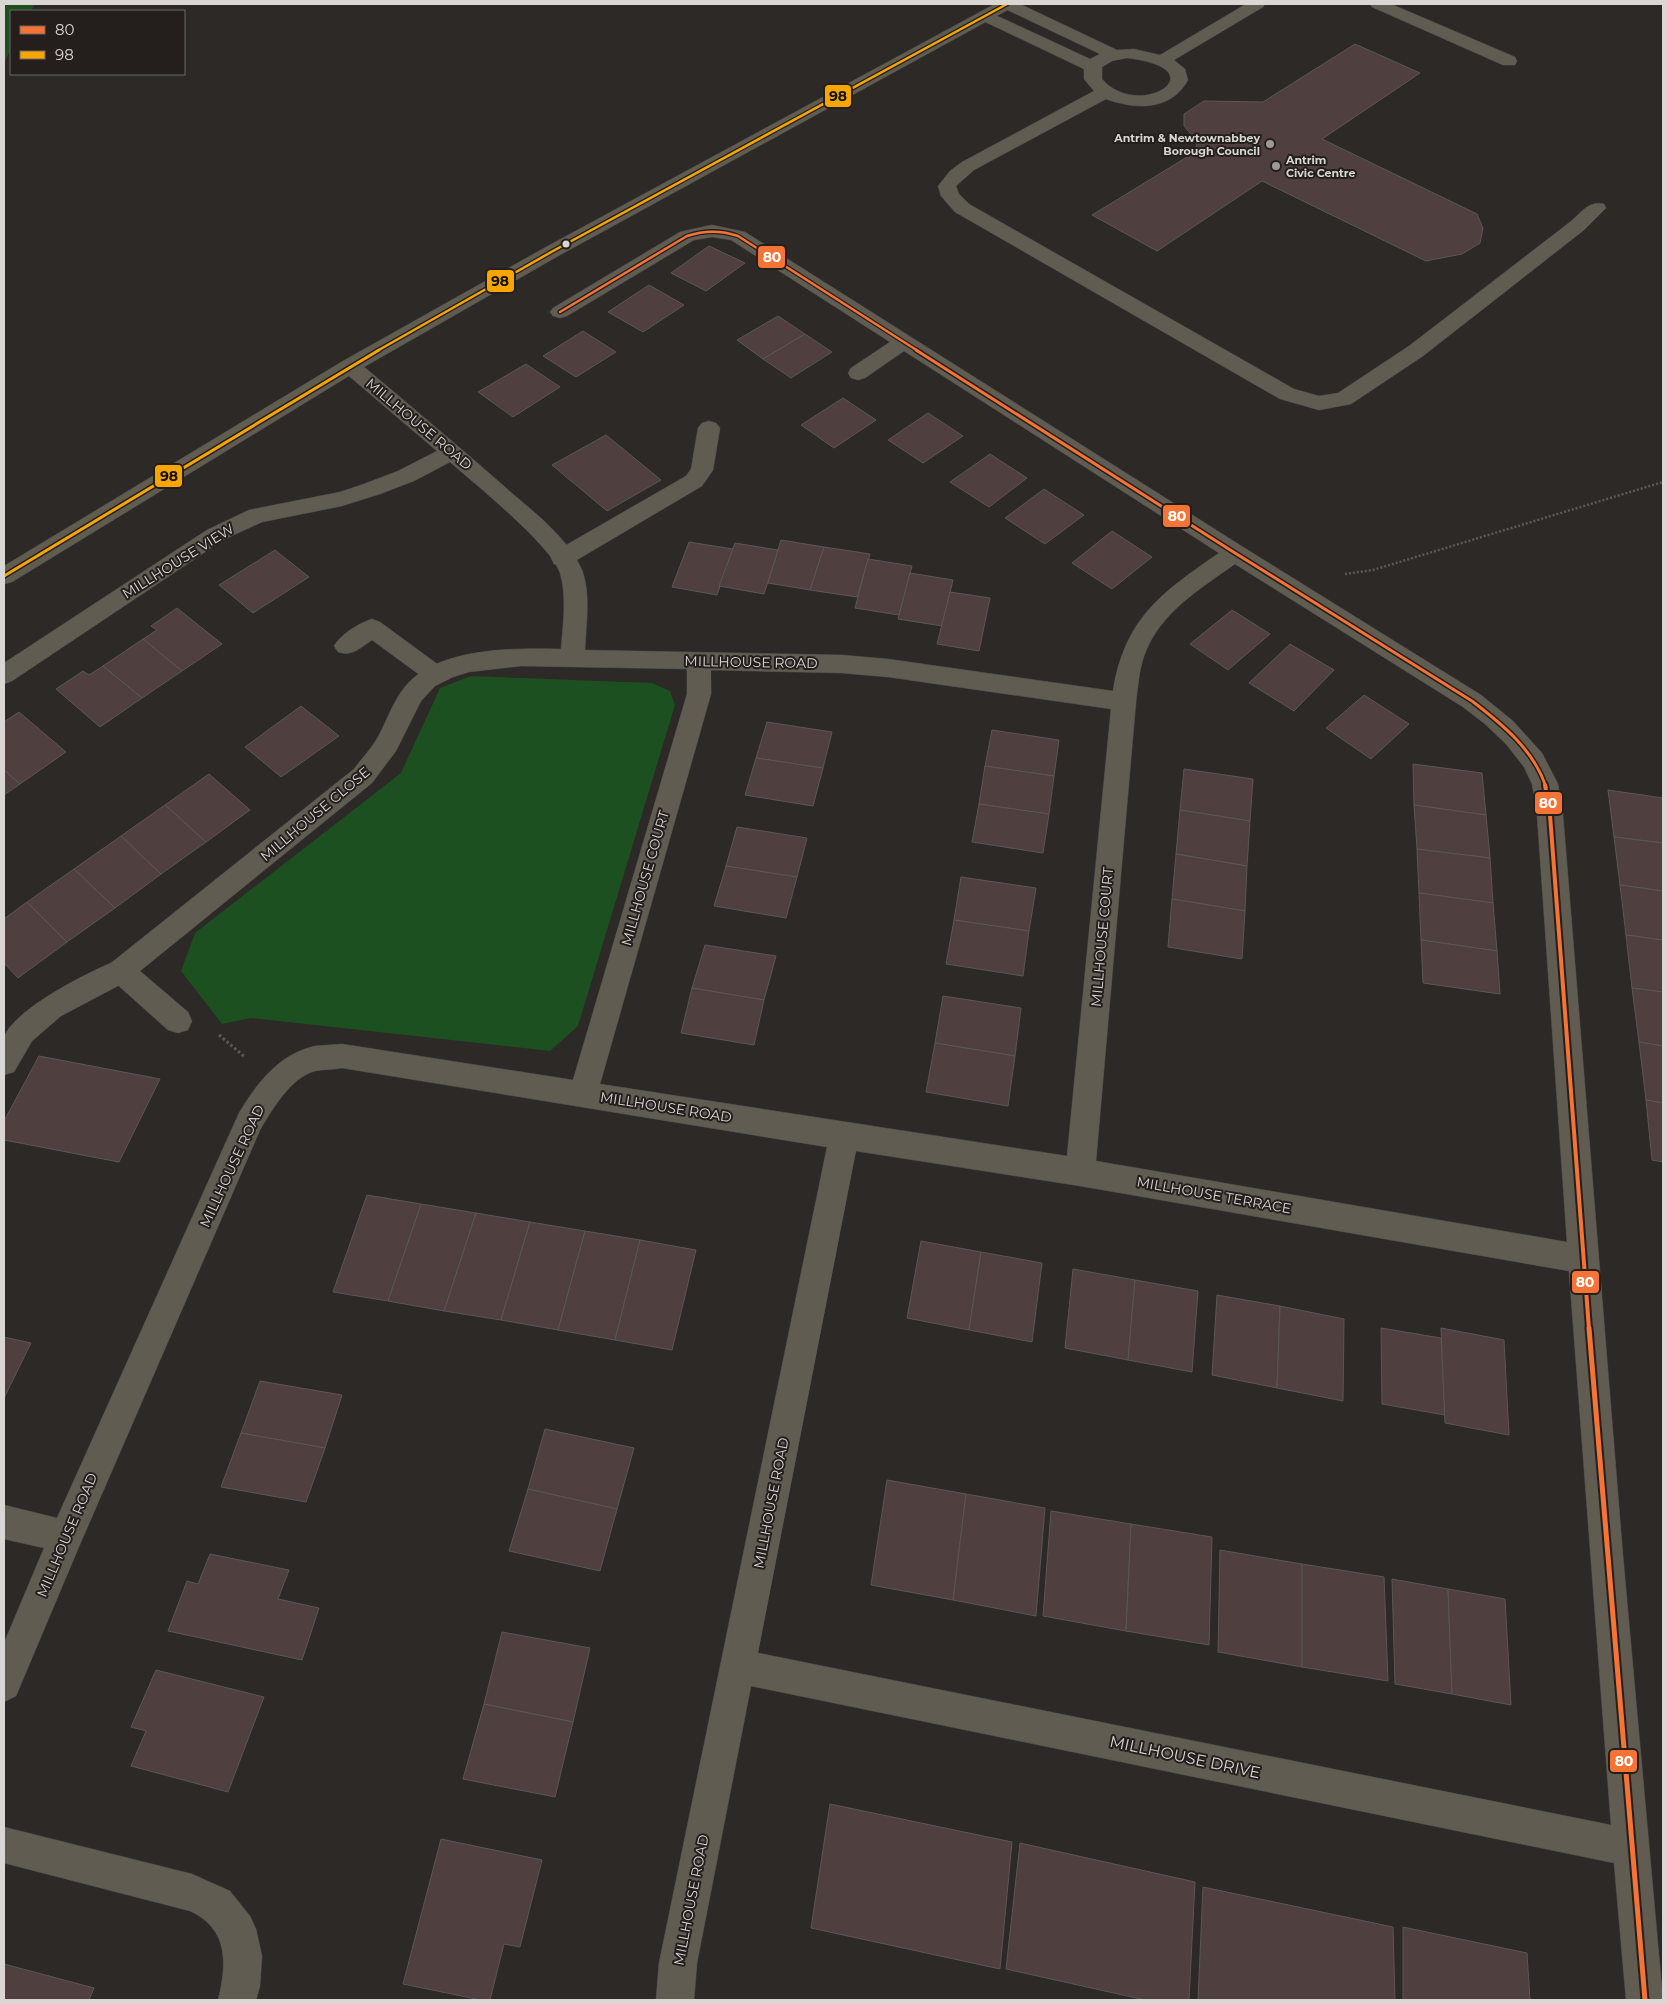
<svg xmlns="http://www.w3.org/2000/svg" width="1667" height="2004" font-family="Montserrat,sans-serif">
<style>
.green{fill:#1c5020}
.building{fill:#503f3f;stroke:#5a5756}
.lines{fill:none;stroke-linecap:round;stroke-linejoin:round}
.service-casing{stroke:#474543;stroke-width:1}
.minor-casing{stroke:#474543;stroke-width:1}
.secondary-casing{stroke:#474543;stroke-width:1}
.path-far1{stroke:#5d5a54;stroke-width:2.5;stroke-dasharray:2 2;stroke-linecap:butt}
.path{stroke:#5d5a54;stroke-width:3;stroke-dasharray:2.5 2.5;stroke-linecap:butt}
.service{fill:#605c52;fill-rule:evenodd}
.minor{fill:#605c52;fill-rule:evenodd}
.secondary{fill:#615c50;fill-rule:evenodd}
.bus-1-far3-casing{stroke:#241f1c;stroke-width:5}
.bus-1-far2-casing{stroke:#241f1c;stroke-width:6}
.bus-1-far1-casing{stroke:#241f1c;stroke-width:8}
.bus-1-casing{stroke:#241f1c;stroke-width:9}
.bus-2-far1-casing{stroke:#241f1c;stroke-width:5}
.bus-2-casing{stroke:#241f1c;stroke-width:6}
.bus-1-far3{stroke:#f57335;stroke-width:2.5}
.bus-1-far2{stroke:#f57335;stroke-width:3}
.bus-1-far1{stroke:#f57335;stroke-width:4}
.bus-1{stroke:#f57335;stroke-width:5}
.bus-2-far1{stroke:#f7a600;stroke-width:2.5}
.bus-2{stroke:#f7a600;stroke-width:3}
.poi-dot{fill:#9c9997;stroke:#241f1c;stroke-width:2}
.bus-dot{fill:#d9d6d3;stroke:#241f1c;stroke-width:2}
.labels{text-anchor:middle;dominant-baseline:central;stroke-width:4;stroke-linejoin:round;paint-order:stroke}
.far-poi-label{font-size:11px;font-weight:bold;fill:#d9d6d3;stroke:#241f1c;text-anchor:end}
.street-label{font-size:14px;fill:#d9d6d3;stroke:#241f1c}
.near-street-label{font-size:16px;fill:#d9d6d3;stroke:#241f1c}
.line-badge{stroke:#241f1c;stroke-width:2}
.badge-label{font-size:14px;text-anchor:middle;font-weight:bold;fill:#fff}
.pale-badge-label{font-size:14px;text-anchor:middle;font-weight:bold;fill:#111}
</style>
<rect width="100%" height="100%" fill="#2c2927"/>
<!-- green -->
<g class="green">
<path d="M4,4H35L31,11H11V49L4,63Z"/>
<path d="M471,676L652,683L670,691L675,705L578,1026L550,1051L251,1018L222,1024L181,971L195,933L401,773L440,688Z"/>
</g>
<!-- building -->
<g class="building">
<path d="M1355,44L1420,73L1322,139L1477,214L1483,228L1480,243L1462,254L1426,261L1262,181L1157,251L1092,215L1197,151L1196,140L1184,126V114L1204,101L1263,102Z"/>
<path d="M709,246L745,263L706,291L671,273Z"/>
<path d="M649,285L684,305L643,332L608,312Z"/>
<path d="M778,316L805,334L763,359L737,340Z"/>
<path d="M583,331L616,352L576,377L543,356Z"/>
<path d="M805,334L832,352L791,378L763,359Z"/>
<path d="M526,364L560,387L513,417L478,392Z"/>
<path d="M843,398L876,420L834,448L801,425Z"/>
<path d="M928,413L963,436L923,463L888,440Z"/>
<path d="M606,435L661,480L607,511L552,465Z"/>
<path d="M990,454L1027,478L989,507L950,482Z"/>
<path d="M1044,489L1084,515L1045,544L1005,518Z"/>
<path d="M1112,531L1152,557L1112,589L1072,563Z"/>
<path d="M781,540L824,547L810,590L768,583Z"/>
<path d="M689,542L733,549L717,595L672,587Z"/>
<path d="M735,543L778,550L764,594L719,586Z"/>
<path d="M824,547L870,554L857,597L810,590Z"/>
<path d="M275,550L309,577L253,613L219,585Z"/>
<path d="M868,559L912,566L899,615L855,608Z"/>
<path d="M910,573L953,580L942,626L898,619Z"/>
<path d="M950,592L990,598L979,651L937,644Z"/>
<path d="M177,608L222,644L182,671L143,639L157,630L151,626Z"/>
<path d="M1232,610L1270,634L1228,670L1190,644Z"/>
<path d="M143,639L182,671L142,698L103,666Z"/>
<path d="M1290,644L1334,670L1294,711L1249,683Z"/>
<path d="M103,666L142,698L100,727L56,689L83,671L89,675Z"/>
<path d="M1364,695L1409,724L1371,759L1326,728Z"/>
<path d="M301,706L339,736L281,777L245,747Z"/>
<path d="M19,712L66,752L20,784L4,770V722Z"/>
<path d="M767,722L832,732L823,768L756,758Z"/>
<path d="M992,730L1059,740L1054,776L985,766Z"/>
<path d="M756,758L823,768L813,806L745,795Z"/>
<path d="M1413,764L1482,773L1486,815L1414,805Z"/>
<path d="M985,766L1054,776L1049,814L979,804Z"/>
<path d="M1184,769L1253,779L1250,821L1180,810Z"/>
<path d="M4,770L20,784L4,795Z"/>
<path d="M209,774L250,810L206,842L165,805Z"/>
<path d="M1608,790L1663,798V843L1614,837Z"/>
<path d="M979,804L1049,814L1043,853L972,842Z"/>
<path d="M165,805L206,842L161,874L121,836Z"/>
<path d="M1414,805L1486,815L1490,858L1417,849Z"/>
<path d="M1180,810L1250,821L1247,866L1176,854Z"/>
<path d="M737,827L807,838L797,877L726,866Z"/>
<path d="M121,836L161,874L115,908L74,869Z"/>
<path d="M1614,837L1663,843V891L1620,885Z"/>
<path d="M1417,849L1490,858L1493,903L1419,893Z"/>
<path d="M1176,854L1247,866L1245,911L1172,899Z"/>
<path d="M726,866L797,877L786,918L714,906Z"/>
<path d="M74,869L115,908L67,942L27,902Z"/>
<path d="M961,877L1036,888L1029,931L954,920Z"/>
<path d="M1620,885L1663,891V940L1626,935Z"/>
<path d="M1419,893L1493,903L1497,951L1421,940Z"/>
<path d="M1172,899L1245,911L1242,959L1168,947Z"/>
<path d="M27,902L67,942L18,978L4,963V919Z"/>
<path d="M954,920L1029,931L1023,976L946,964Z"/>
<path d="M1626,935L1663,940V992L1632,988Z"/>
<path d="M1421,940L1497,951L1500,994L1423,983Z"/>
<path d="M705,945L776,956L764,1000L692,988Z"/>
<path d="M692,988L764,1000L754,1045L681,1033Z"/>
<path d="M1632,988L1663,992V1046L1639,1042Z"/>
<path d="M943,996L1021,1008L1015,1056L935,1043Z"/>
<path d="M1639,1042L1663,1046V1103L1646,1100Z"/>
<path d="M935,1043L1015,1056L1008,1106L926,1092Z"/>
<path d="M39,1056L160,1079L119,1162L4,1140V1121Z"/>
<path d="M1646,1100L1663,1103V1162L1652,1160Z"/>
<path d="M367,1195L421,1204L388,1301L333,1292Z"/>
<path d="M421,1204L476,1213L444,1311L388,1301Z"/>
<path d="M476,1213L530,1222L501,1320L444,1311Z"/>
<path d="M530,1222L585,1231L558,1330L501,1320Z"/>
<path d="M585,1231L640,1240L615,1340L558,1330Z"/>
<path d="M640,1240L696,1250L672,1350L615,1340Z"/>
<path d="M921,1241L981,1252L969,1330L907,1318Z"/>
<path d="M981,1252L1042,1263L1032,1342L969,1330Z"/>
<path d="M1073,1269L1135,1280L1128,1360L1065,1348Z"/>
<path d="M1135,1280L1198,1291L1192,1372L1128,1360Z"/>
<path d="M1217,1295L1280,1306L1277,1388L1212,1375Z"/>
<path d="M1280,1306L1344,1319L1343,1401L1277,1388Z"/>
<path d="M1381,1328L1441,1338L1445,1415L1382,1404Z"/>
<path d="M1441,1328L1504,1340L1509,1435L1445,1423Z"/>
<path d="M4,1337L31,1343L4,1398Z"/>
<path d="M260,1381L342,1395L325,1448L241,1433Z"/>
<path d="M545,1429L634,1448L617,1509L528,1489Z"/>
<path d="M241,1433L325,1448L306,1502L221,1487Z"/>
<path d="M887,1480L966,1494L953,1600L871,1585Z"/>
<path d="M528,1489L617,1509L600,1571L509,1551Z"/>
<path d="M966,1494L1045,1508L1036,1616L953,1600Z"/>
<path d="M1051,1511L1131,1524L1126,1631L1043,1616Z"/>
<path d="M1131,1524L1212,1537L1209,1645L1126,1631Z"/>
<path d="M1220,1550L1302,1564V1667L1218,1652Z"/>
<path d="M210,1554L289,1570L278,1599L319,1608L302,1660L168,1631L187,1581L198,1584Z"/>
<path d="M1302,1564L1384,1577L1388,1681L1302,1667Z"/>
<path d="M1392,1579L1448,1589L1452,1694L1395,1684Z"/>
<path d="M1448,1589L1505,1599L1511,1705L1452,1694Z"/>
<path d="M502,1632L590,1648L573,1722L484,1704Z"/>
<path d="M156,1670L264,1697L228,1792L131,1766L146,1731L131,1727Z"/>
<path d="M484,1704L573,1722L555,1797L463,1779Z"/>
<path d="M830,1804L1012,1842L1000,1969L811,1928Z"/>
<path d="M441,1839L542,1860L520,1947L504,1944L490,2000H481L403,1984Z"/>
<path d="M1020,1843L1195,1882L1189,2000H1145L1006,1969Z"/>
<path d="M1203,1887L1393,1927L1395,2000H1198Z"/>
<path d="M1403,1927L1527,1953L1530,2000H1403Z"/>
<path d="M4,1964L94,1988L89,2000H4Z"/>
</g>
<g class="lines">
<defs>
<g id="service">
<path d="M999,4H1020L1117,50L1134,49L1160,55L1246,4H1265L1263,7L1174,60L1185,69L1188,80C1171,111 1136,110 1106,99L974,170L956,186L959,194L969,204L1294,389L1319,396L1338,393L1409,346L1570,222C1581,213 1589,200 1604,204L1606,208L1584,230L1423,356L1351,404L1319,410L1280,399L955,212L941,196L938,186L950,171L962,162L1094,91L1084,79V69L979,19L977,16L979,13H991L1090,59L1100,54L1001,7ZM1127,58C1221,69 1139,122 1102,79V67L1112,61Z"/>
<path d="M1370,4H1391L1515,57L1517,61L1515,65H1503L1372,7Z"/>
<path d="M709,421L716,423L720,428L713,470L702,486L570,564L562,566L554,564L551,558L554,552L686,476L691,469L698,428L702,423Z"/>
<path d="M372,619L380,622L444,669L448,675L444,681L436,684L428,681L372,640C360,648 352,657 338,652L334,646C341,634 359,623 372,619Z"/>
<path d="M121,959L131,963L135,971L131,979L61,1016L32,1041L14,1072L4,1075C4,1064 1,1047 4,1037C14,1009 93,969 121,959Z"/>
</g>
<g id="minor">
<path d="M712,225L745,232L1243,547L1481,695L1513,721L1542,753L1558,784L1563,815L1623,1556L1663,2000H1626L1614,1863L751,1686L697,1963L694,2000H656L659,1963L827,1147L342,1068C333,1070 324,1069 315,1071C290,1078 272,1110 260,1130L78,1549L16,1696L4,1702V1643L44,1548L4,1539V1505L57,1518L239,1113C257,1083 279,1054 315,1046C324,1045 333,1045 342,1044L573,1080L687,694V669L521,666L469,672L453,677L435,686L421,701L396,751L372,783L140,971L188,1012L192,1021L188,1030L178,1033L168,1030L111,979L107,971L111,963L354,769C362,758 373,747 379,735C387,720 393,702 404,688C436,647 513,648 561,649C563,625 567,596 560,573C551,545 475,484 450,462L414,481L380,494L342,506L262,522L223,540L12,681L4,684V663L207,530L249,510L340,492L364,484L398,471L437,451L343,371L340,366L343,361L350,360L357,361C407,403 456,444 505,487C532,511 567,536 582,570C591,594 586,625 585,650L842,655L888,659L1113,691C1125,618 1161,593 1219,553L904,351L865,378L858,380L851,378L848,373L851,368L890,342L731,240L712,237L694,240L567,316L560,318L553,316L550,312L553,308L680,232ZM1235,564L1463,707L1485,724L1506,744L1524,767L1532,784L1537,815L1567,1242L1096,1161L1136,702C1138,687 1139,671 1144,656C1159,613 1200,589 1235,564ZM711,670L842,673L888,677L1111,709L1067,1156L600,1084L711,694ZM856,1151L1080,1186L1569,1271L1611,1825L758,1653Z"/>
<path d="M4,1827L192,1874L230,1891L250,1916L256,1929L262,1956L260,1986L256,2000H218C227,1964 229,1929 190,1911L4,1863Z"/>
</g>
<path id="secondary" d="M995,4H1015L1013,7L560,255L357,371L12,582L4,584V566L343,361L546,247Z"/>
</defs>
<!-- service casing -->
<use href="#service" class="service-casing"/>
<!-- minor casing -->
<use href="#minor" class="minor-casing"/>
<!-- secondary casing -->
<use href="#secondary" class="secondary-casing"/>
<!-- path-far1 -->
<path class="path-far1" d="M1345,574L1373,570L1663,482"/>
<!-- path -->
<path class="path" d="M219,1035L245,1057"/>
<!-- service -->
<use href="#service" class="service"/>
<!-- minor -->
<use href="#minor" class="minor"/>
<!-- secondary -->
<use href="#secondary" class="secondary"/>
<defs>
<path id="bus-1-far3" d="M560,312L687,236C705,230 721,230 738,236L918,351"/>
<path id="bus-1-far2" d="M916,350L1235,553L1472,701C1502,724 1534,750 1546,787"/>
<path id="bus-1-far1" d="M1545,785L1550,815L1589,1329"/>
<path id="bus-1" d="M1589,1328L1645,2000"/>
<path id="bus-2-far1" d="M377,351L553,251L1007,4"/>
<path id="bus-2" d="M4,576L379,350"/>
</defs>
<!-- bus-1-far3 casing -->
<use href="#bus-1-far3" class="bus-1-far3-casing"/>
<!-- bus-1-far2 casing -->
<use href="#bus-1-far2" class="bus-1-far2-casing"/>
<!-- bus-1-far1 casing -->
<use href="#bus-1-far1" class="bus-1-far1-casing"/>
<!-- bus-1 casing -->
<use href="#bus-1" class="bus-1-casing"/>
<!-- bus-2-far1 casing -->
<use href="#bus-2-far1" class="bus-2-far1-casing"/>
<!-- bus-2 casing -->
<use href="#bus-2" class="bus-2-casing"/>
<!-- bus-1-far3 -->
<use href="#bus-1-far3" class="bus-1-far3"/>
<!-- bus-1-far2 -->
<use href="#bus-1-far2" class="bus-1-far2"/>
<!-- bus-1-far1 -->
<use href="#bus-1-far1" class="bus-1-far1"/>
<!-- bus-1 -->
<use href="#bus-1" class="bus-1"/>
<!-- bus-2-far1 -->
<use href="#bus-2-far1" class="bus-2-far1"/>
<!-- bus-2 -->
<use href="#bus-2" class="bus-2"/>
</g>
<!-- markers -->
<g class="poi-dot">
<circle cx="1270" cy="144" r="5"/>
<circle cx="1276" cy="166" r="5"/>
</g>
<circle class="bus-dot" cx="566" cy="244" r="4.5"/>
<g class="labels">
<!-- far-poi labels -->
<g class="far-poi-label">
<text x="1260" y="138">Antrim &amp; Newtownabbey<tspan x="1260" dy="13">Borough Council</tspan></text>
<text x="1286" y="160" text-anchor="start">Antrim<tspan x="1286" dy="13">Civic Centre</tspan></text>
</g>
<!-- street labels -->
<g class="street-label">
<text transform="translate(419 424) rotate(40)">MILLHOUSE ROAD</text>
<text transform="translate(178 561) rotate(-32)">MILLHOUSE VIEW</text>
<text transform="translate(751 662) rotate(1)">MILLHOUSE ROAD</text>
<text transform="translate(315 814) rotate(-40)">MILLHOUSE CLOSE</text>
<text transform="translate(645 878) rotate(-74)">MILLHOUSE COURT</text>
<text transform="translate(1102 937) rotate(-85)">MILLHOUSE COURT</text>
<text transform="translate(666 1107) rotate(9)">MILLHOUSE ROAD</text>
<text transform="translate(232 1166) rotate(-65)">MILLHOUSE ROAD</text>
<text transform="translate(1214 1195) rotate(10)">MILLHOUSE TERRACE</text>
<text transform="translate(771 1503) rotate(-79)">MILLHOUSE ROAD</text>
<text transform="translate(67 1535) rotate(-67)">MILLHOUSE ROAD</text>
<text transform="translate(691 1900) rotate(-79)">MILLHOUSE ROAD</text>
</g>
<!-- near-street labels -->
<g class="near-street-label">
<text transform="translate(1185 1757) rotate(12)">MILLHOUSE DRIVE</text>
</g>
</g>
<g class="line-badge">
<rect x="824" y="84" width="28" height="24" rx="5" fill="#f7a600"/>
<rect x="757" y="245" width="29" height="24" rx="5" fill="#f57335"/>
<rect x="486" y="269" width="29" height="24" rx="5" fill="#f7a600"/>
<rect x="154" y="464" width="29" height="24" rx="5" fill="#f7a600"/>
<rect x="1162" y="504" width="29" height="24" rx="5" fill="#f57335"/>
<rect x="1534" y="791" width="29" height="24" rx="5" fill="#f57335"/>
<rect x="1571" y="1270" width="29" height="24" rx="5" fill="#f57335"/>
<rect x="1609" y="1749" width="29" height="24" rx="5" fill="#f57335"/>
</g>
<g class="badge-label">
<text x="772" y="262">80</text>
<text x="1177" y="521">80</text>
<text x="1548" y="808">80</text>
<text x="1585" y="1287">80</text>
<text x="1624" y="1766">80</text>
</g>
<g class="pale-badge-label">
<text x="838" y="101">98</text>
<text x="500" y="286">98</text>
<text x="169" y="481">98</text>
</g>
<!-- border -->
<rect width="1667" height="2004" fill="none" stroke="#d9d6d3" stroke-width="10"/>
<!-- legend -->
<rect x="10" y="10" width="175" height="65" fill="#241f1c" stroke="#6c6865"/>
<rect x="20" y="26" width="25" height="8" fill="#f57335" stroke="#6c6865"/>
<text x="55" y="35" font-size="15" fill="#d9d6d3">80</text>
<rect x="20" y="51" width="25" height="8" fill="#f7a600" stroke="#6c6865"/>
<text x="55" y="60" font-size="15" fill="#d9d6d3">98</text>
</svg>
